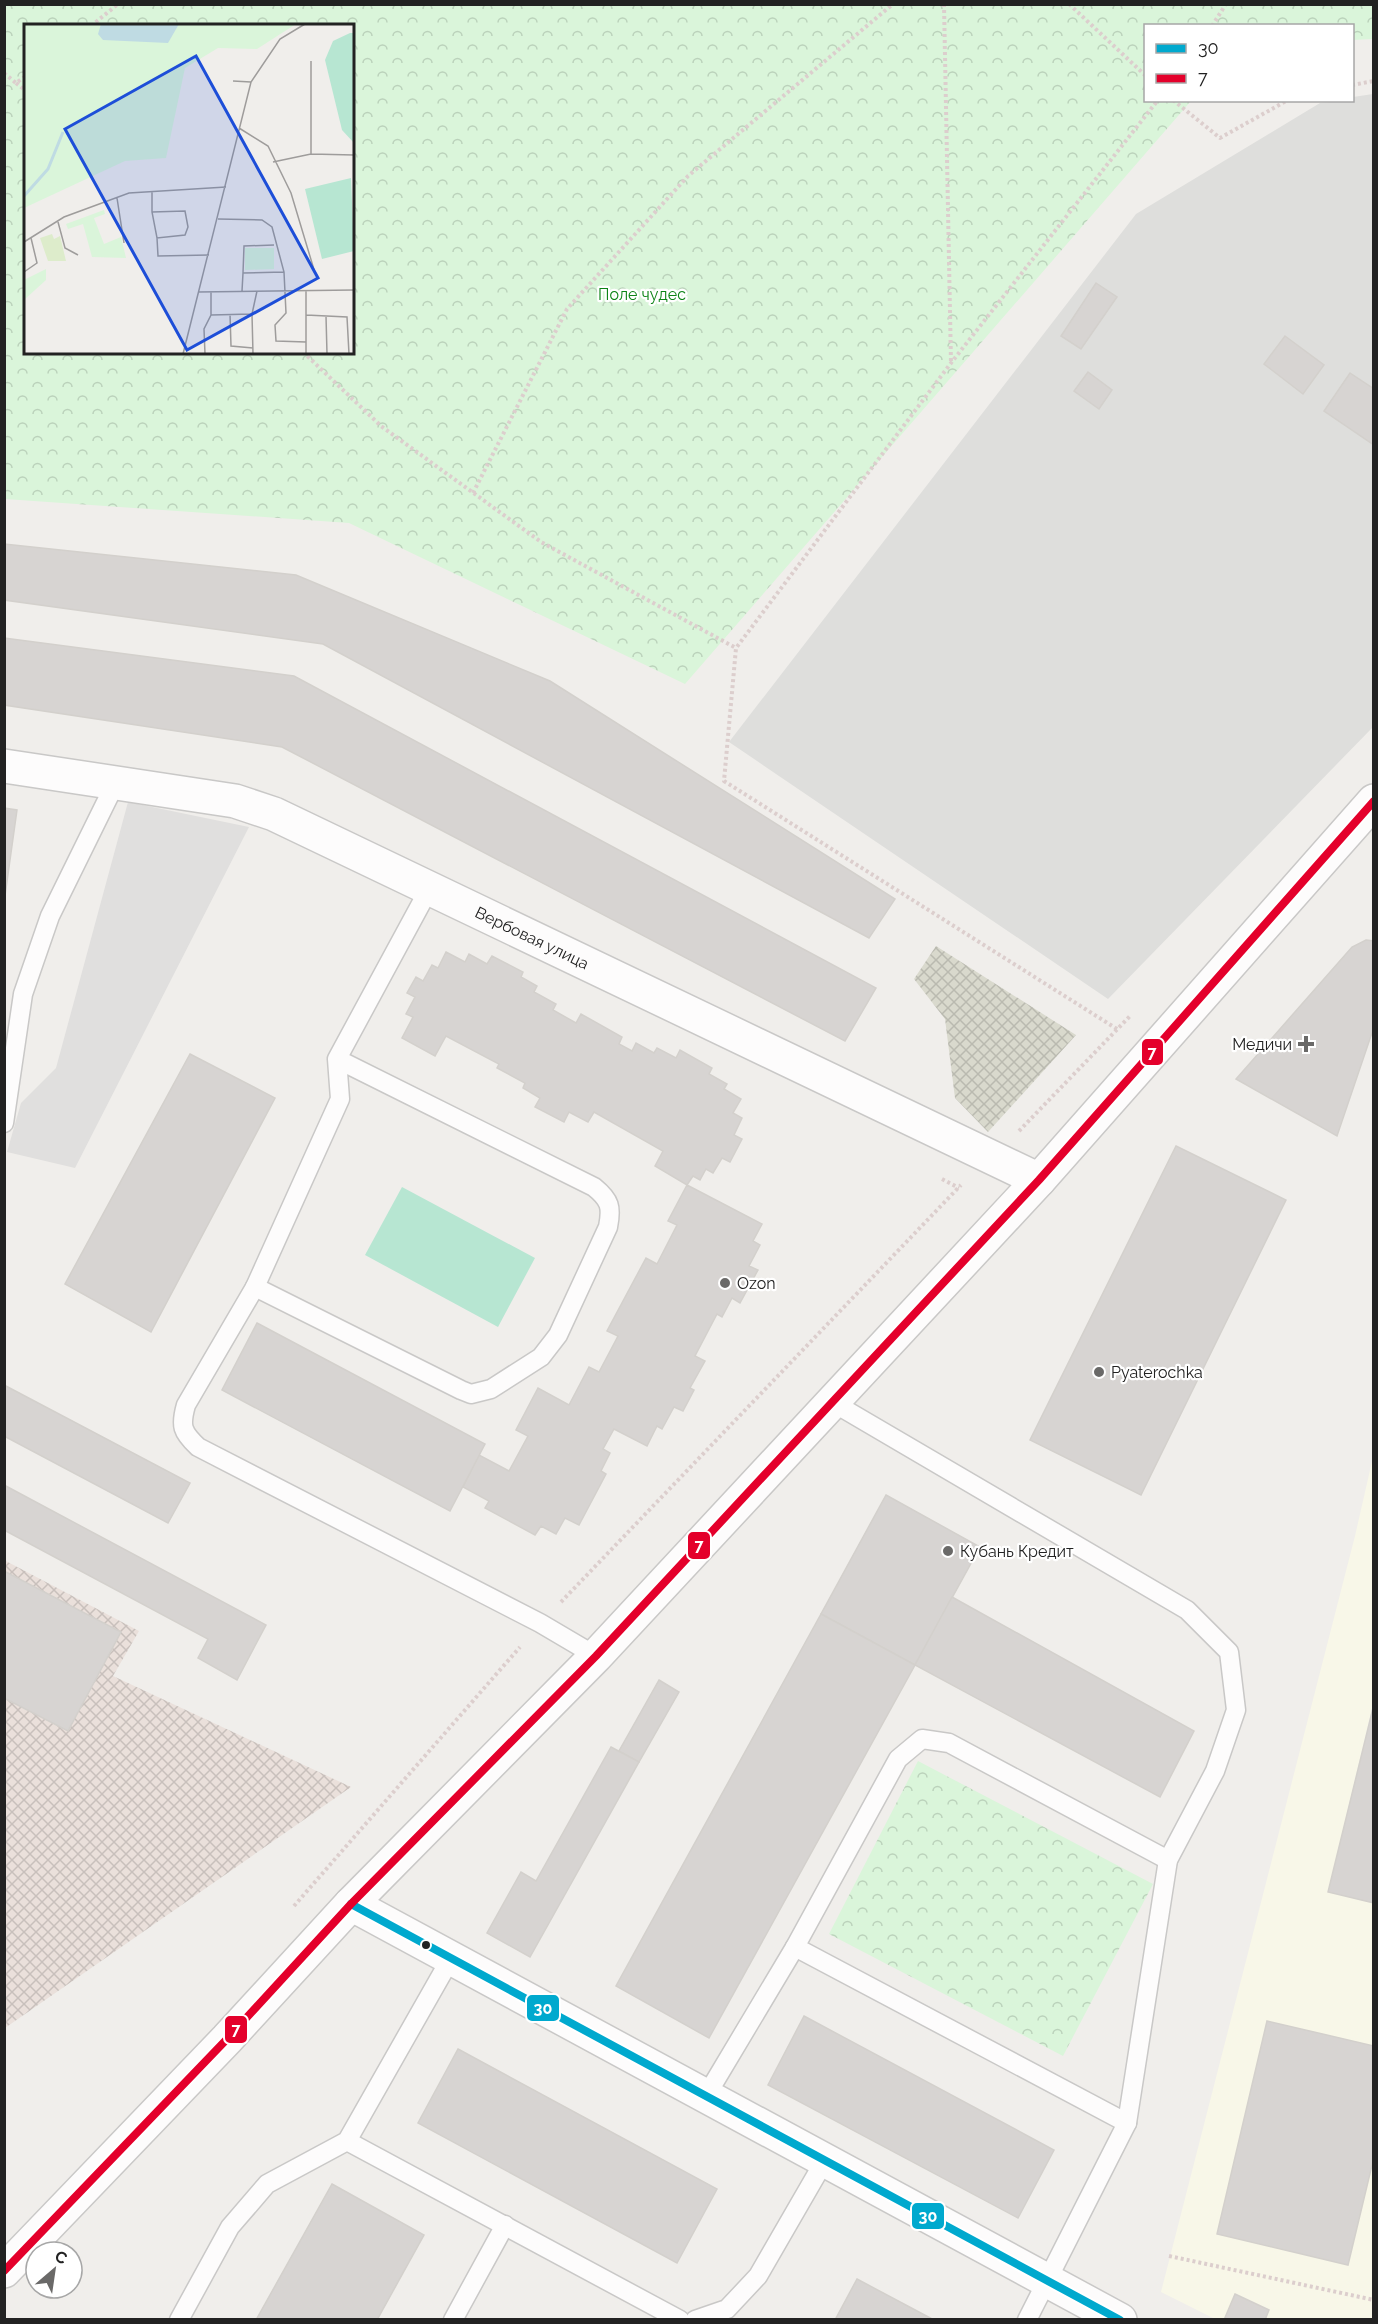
<svg xmlns="http://www.w3.org/2000/svg" width="1378" height="2324" font-family="Raleway,sans-serif">
<style>
.education{fill:#f8f7e8}
.religious{fill:#dededc}
.military{fill:url(#military-cross-hatch)}
.construction{fill:url(#construction-cross-hatch)}
.park{fill:url(#park-crowns);fill-rule:evenodd}
.pitch{fill:#b7e6d2}
.parking{fill:#e0dfde}
.building{fill:#d7d4d2;stroke:#d3d0cc;stroke-width:1.5}
.lines{fill:none;stroke-linecap:round;stroke-linejoin:round}
.lane-casing{stroke:#c9c8c7;stroke-width:21}
.street-casing{stroke:#c9c8c7;stroke-width:36}
.path{stroke:#dccecd;stroke-width:4;stroke-dasharray:3 3;stroke-linecap:butt}
.lane{stroke:#fdfcfc;stroke-width:18}
.street{stroke:#fdfcfc;stroke-width:33}
.bus-1-casing{stroke:#fff;stroke-width:12}
.bus-2-casing{stroke:#fff;stroke-width:12}
.bus-1{stroke:#00a9ce;stroke-width:8}
.bus-2{stroke:#e4002b;stroke-width:8}
.poi-dot{fill:#6a6968;stroke:#fff;stroke-width:2}
.bus-dot{fill:#222;stroke:#fff;stroke-width:2}
.labels{text-anchor:middle;dominant-baseline:central;stroke-width:4.5;stroke-linejoin:round;paint-order:stroke}
.park-label{font-size:16px;fill:#0c8416;stroke:#fff}
.street-label{font-size:16px;fill:#222;stroke:#fff}
.poi-label{font-size:16px;fill:#222;stroke:#fff;text-anchor:start}
.inset-river{fill:none;stroke:#bfdbe3;stroke-width:3}
.inset-road{fill:none;stroke:#9e9c9b;stroke-width:1.5}
.view{fill:#1d4ed8;fill-opacity:0.15;stroke:#1d4ed8;stroke-width:3}
.inset-edge{fill:none;stroke:#222;stroke-width:3}
.line-badge{stroke:#fff;stroke-width:2}
.badge-label{font-size:16px;text-anchor:middle;font-weight:bold;fill:#fff}
</style>
<defs>
<pattern id="military-cross-hatch" width="8" height="8" patternUnits="userSpaceOnUse" patternTransform="scale(1.5)"><rect width="8" height="8" fill="#eae0db"/><path d="M0 0l8 8M0 8l8-8" fill="none" stroke="#c8c0bc"/></pattern>
<pattern id="construction-cross-hatch" width="8" height="8" patternUnits="userSpaceOnUse" patternTransform="scale(1.5)"><rect width="8" height="8" fill="#d9d9cd"/><path d="M0 0l8 8M0 8l8-8" fill="none" stroke="#babab0"/></pattern>
<pattern id="park-crowns" width="20" height="18" patternUnits="userSpaceOnUse" patternTransform="scale(1.5)"><rect width="20" height="18" fill="#daf5da"/><path d="M2 6a3 3 0 1 1 6 0M12 15a3 3 0 1 1 6 0" fill="none" stroke="#bbd2bb"/></pattern>
</defs>
<rect width="100%" height="100%" fill="#f0eeeb"/>
<!-- education -->
<path class="education" d="M1373,1457V1704L1328,1892L1373,1903V2046L1217,2234L1348,2265L1373,2157V2319H1215L1161,2292L1355,1536Z"/>
<!-- religious -->
<path class="religious" d="M1373,94V727L1108,999L729,742L1136,214L1320,103L1352,100L1353,97Z"/>
<!-- military -->
<path class="military" d="M4,1560L139,1631L113,1676L351,1787L5,2028Z"/>
<!-- construction -->
<path class="construction" d="M936,946L1076,1035L988,1132L955,1098L945,1019L914,979Z"/>
<!-- park -->
<g class="park">
<path d="M1373,4V39L1353,40L1352,26H1146V100L1191,101L685,684L349,523L5,499V5ZM26,26H352V352H26Z"/>
<path d="M918,1761L1153,1884L1063,2056L829,1934Z"/>
</g>
<!-- pitch -->
<path class="pitch" d="M402,1187L535,1258L498,1327L365,1255Z"/>
<!-- parking -->
<path class="parking" d="M128,802L249,827L75,1168L7,1152L21,1103L56,1068Z"/>
<!-- building -->
<g class="building">
<path d="M1096,283L1117,297L1081,349L1061,336Z"/>
<path d="M1285,336L1324,365L1303,394L1264,364Z"/>
<path d="M1088,372L1112,390L1099,409L1074,391Z"/>
<path d="M1350,373L1374,389V445L1324,411Z"/>
<path d="M4,544L296,575L550,681L895,899L869,938L323,644L4,600Z"/>
<path d="M4,638L294,676L876,988L845,1041L282,747L4,705Z"/>
<path d="M4,808L17,810L4,903Z"/>
<path d="M1366,940L1374,941V1027L1337,1136L1236,1079L1352,947Z"/>
<path d="M446,952L465,962L469,954L487,964L492,956L523,972L521,977L537,986L534,992L556,1004L553,1010L576,1023L581,1014L622,1037L619,1044L632,1051L636,1043L654,1053L657,1048L676,1058L680,1050L712,1068L709,1074L727,1084L724,1089L741,1099L733,1113L742,1118L734,1135L742,1139L730,1162L722,1158L713,1173L706,1169L700,1180L693,1176L687,1185L655,1166L663,1151L594,1112L588,1122L569,1112L564,1122L535,1107L540,1098L523,1088L525,1083L497,1068L499,1064L446,1036L435,1056L402,1038L413,1017L406,1014L415,997L407,993L416,977L423,981L432,965L438,968Z"/>
<path d="M190,1054L275,1098L151,1332L65,1284Z"/>
<path d="M1176,1146L1286,1200L1141,1495L1030,1440Z"/>
<path d="M687,1185L762,1224L753,1241L760,1245L749,1266L758,1270L740,1303L732,1298L722,1317L717,1314L695,1356L705,1361L690,1388L694,1390L683,1411L674,1407L662,1429L657,1426L647,1446L614,1429L603,1449L610,1453L601,1471L606,1474L579,1525L565,1518L556,1534L541,1526L535,1535L485,1508L489,1501L463,1487L479,1455L509,1471L528,1436L516,1430L538,1388L569,1405L589,1367L599,1372L618,1336L607,1331L646,1258L657,1264L677,1225L668,1221Z"/>
<path d="M257,1323L485,1444L450,1511L222,1390Z"/>
<path d="M4,1385L190,1483L168,1523L4,1436Z"/>
<path d="M4,1485L266,1625L237,1680L198,1658L208,1639L4,1530Z"/>
<path d="M886,1495L980,1547L915,1665L821,1614Z"/>
<path d="M4,1571L121,1632L68,1731L4,1698Z"/>
<path d="M952,1597L1194,1731L1160,1797L915,1665Z"/>
<path d="M821,1614L915,1665L709,2038L616,1986Z"/>
<path d="M659,1680L679,1692L639,1762L619,1751Z"/>
<path d="M1374,1704V1903L1328,1892Z"/>
<path d="M611,1747L639,1762L530,1957L487,1933L521,1872L536,1881Z"/>
<path d="M804,2016L1054,2150L1018,2218L768,2085Z"/>
<path d="M1267,2021L1374,2046V2157L1348,2265L1217,2234Z"/>
<path d="M458,2049L717,2189L677,2263L418,2123Z"/>
<path d="M332,2184L424,2235L377,2320H256Z"/>
<path d="M857,2279L934,2320H835Z"/>
<path d="M1235,2294L1269,2310L1265,2320H1224Z"/>
</g>
<g class="lines">
<defs>
<g id="lane">
<path d="M337,1059L594,1187C610,1200 612,1207 608,1227L558,1335L541,1357L491,1389L471,1394L461,1390L255,1287L340,1099L337,1059L429,889"/>
<path d="M4,1123L23,994L50,916L115,784"/>
<path d="M255,1287L186,1405C180,1426 182,1432 198,1447L540,1623L596,1656"/>
<path d="M832,1402L1187,1610L1229,1652L1236,1710L1215,1771L1168,1860L1127,2123L1027,2320"/>
<path d="M706,2096L795,1947"/>
<path d="M1127,2123L795,1947L898,1759L922,1739L949,1743L1168,1860"/>
<path d="M347,2141L680,2320"/>
<path d="M179,2320L230,2227L267,2184L347,2141L451,1958"/>
<path d="M453,2320L505,2225"/>
<path d="M695,2320L727,2309L758,2276L825,2160"/>
</g>
<g id="street">
<path id="s1" d="M4,766L235,801L274,814L1039,1180"/>
<path d="M351,1904L1120,2320"/>
<path d="M4,2271L227,2039L351,1904L596,1656L1039,1180L1374,801"/>
</g>
</defs>
<!-- lane casing -->
<use href="#lane" class="lane-casing"/>
<!-- street casing -->
<use href="#street" class="street-casing"/>
<!-- path -->
<g class="path">
<path d="M944,4L951,363"/>
<path d="M1069,4L1146,76"/>
<path d="M91,26L118,4"/>
<path d="M1212,26L1226,4"/>
<path d="M4,73L16,83L26,76"/>
<path d="M16,83L26,91"/>
<path d="M1352,85L1374,81"/>
<path d="M1173,100L1220,138L1288,100"/>
<path d="M303,352L381,426L541,542L736,648"/>
<path d="M473,493L567,309L688,176L893,4"/>
<path d="M1117,1029L724,781L736,648L951,363L1158,100"/>
<path d="M1019,1131L1131,1015"/>
<path d="M942,1179L959,1188"/>
<path d="M561,1602L961,1185"/>
<path d="M294,1906L520,1647"/>
<path d="M1169,2256L1374,2300"/>
</g>
<!-- lane -->
<use href="#lane" class="lane"/>
<!-- street -->
<use href="#street" class="street"/>
<defs>
<path id="bus-1" d="M351,1904L1120,2320"/>
<path id="bus-2" d="M4,2271L227,2039L351,1904L596,1656L1039,1180L1374,801"/>
</defs>
<!-- bus-1 casing -->
<use href="#bus-1" class="bus-1-casing"/>
<!-- bus-2 casing -->
<use href="#bus-2" class="bus-2-casing"/>
<!-- bus-1 -->
<use href="#bus-1" class="bus-1"/>
<!-- bus-2 -->
<use href="#bus-2" class="bus-2"/>
</g>
<!-- markers -->
<g class="poi-dot">
<path d="M1303 1035h6v6h6v6h-6v6h-6v-6h-6v-6h6z"/>
<circle cx="725" cy="1283" r="6"/>
<circle cx="1099" cy="1372" r="6"/>
<circle cx="948" cy="1551" r="6"/>
</g>
<circle class="bus-dot" cx="426" cy="1945" r="5"/>
<g class="labels">
<!-- park labels -->
<g class="park-label">
<text x="642" y="294">Поле чудес</text>
</g>
<!-- street labels -->
<g class="street-label">
<text stroke="none"><textPath href="#s1" startOffset="561">Вербовая улица</textPath></text>
</g>
<!-- poi labels -->
<g class="poi-label">
<text x="1292" y="1044" text-anchor="end">Медичи</text>
<text x="737" y="1283">Ozon</text>
<text x="1111" y="1372">Pyaterochka</text>
<text x="960" y="1551">Кубань Кредит</text>
</g>
</g>
<!-- overview -->
<g transform="translate(24 24)">
<rect width="330" height="330" fill="#f0eeeb"/>
<path d="M0,0H272L233,25L194,24L161,44L142,134L101,137L0,184ZM80,186L81,190L70,194L80,220L97,213L102,234L68,233L59,200L44,205L42,200ZM221,224H250V245L221,246ZM22,245V256L0,276V256Z" fill="#daf5da"/>
<path d="M28,210L30,215L36,212L42,237H24L16,214Z" fill="#ddeccb"/>
<path d="M326,9H330V119L318,106L301,36L309,17ZM327,154L330,227L298,235L281,165Z" fill="#b7e6d2"/>
<path d="M77,0H155L144,19L79,16L74,10Z" fill="#bfdbe3"/>
<path class="inset-river" d="M0,172L24,145L39,108"/>
<path class="inset-road" d="M209,57L227,58M215,104L244,122L267,169L291,249M287,130V37M249,138L287,130L330,131M128,167V188L133,214L161,211L164,203L161,187L128,188M93,174L100,219M194,195L238,196L248,203L260,248L262,289L251,301L252,317L282,318M34,198L41,224L54,231M133,214L134,232L185,231M0,218L40,193L105,169L202,163M250,221L220,222L219,249L260,248M0,248L13,239L7,214M218,267L219,249M282,267V330M174,268L330,266M206,290L207,322L229,324M187,291L228,290M282,291L323,293L325,330M302,292L303,330M159,330L227,58L256,15L281,0M181,330L180,305L187,291V268M229,330L228,290L233,267"/>
<path class="view" d="M172,32L294,254L163,326L41,105Z"/>
<rect width="330" height="330" class="inset-edge"/>
</g>
<g class="line-badge">
<rect x="1141" y="1038" width="23" height="28" rx="6" fill="#e4002b"/>
<rect x="687" y="1531" width="24" height="29" rx="6" fill="#e4002b"/>
<rect x="526" y="1994" width="34" height="28" rx="6" fill="#00a9ce"/>
<rect x="224" y="2015" width="24" height="29" rx="6" fill="#e4002b"/>
<rect x="911" y="2202" width="34" height="28" rx="6" fill="#00a9ce"/>
</g>
<g class="badge-label">
<text x="1152" y="1058">7</text>
<text x="699" y="1551">7</text>
<text x="543" y="2014">30</text>
<text x="236" y="2035">7</text>
<text x="928" y="2222">30</text>
</g>
<!-- border -->
<rect width="1378" height="2324" fill="none" stroke="#222222" stroke-width="12"/>
<!-- legend -->
<rect x="1144" y="24" width="210" height="78" fill="#ffffff" stroke="#a7a7a7" stroke-width="1.5"/>
<rect x="1156" y="44" width="30" height="9" fill="#00a9ce" stroke="#a7a7a7" stroke-width="1.5"/>
<text x="1198" y="54" font-size="18" fill="#222222">30</text>
<rect x="1156" y="74" width="30" height="9" fill="#e4002b" stroke="#a7a7a7" stroke-width="1.5"/>
<text x="1198" y="84" font-size="18" fill="#222222">7</text>
<!-- north arrow -->
<g transform="translate(54 2270) rotate(29)"><circle r="28" fill="#ffffff" stroke="#a7a7a7" stroke-width="1.5"/>
<path d="M0-4.5L10 22L0 15L-10 22Z" fill="#6a6968"/>
<text y="-9" font-size="16" font-weight="bold" text-anchor="middle" fill="#222222">С</text>
</g>
</svg>
